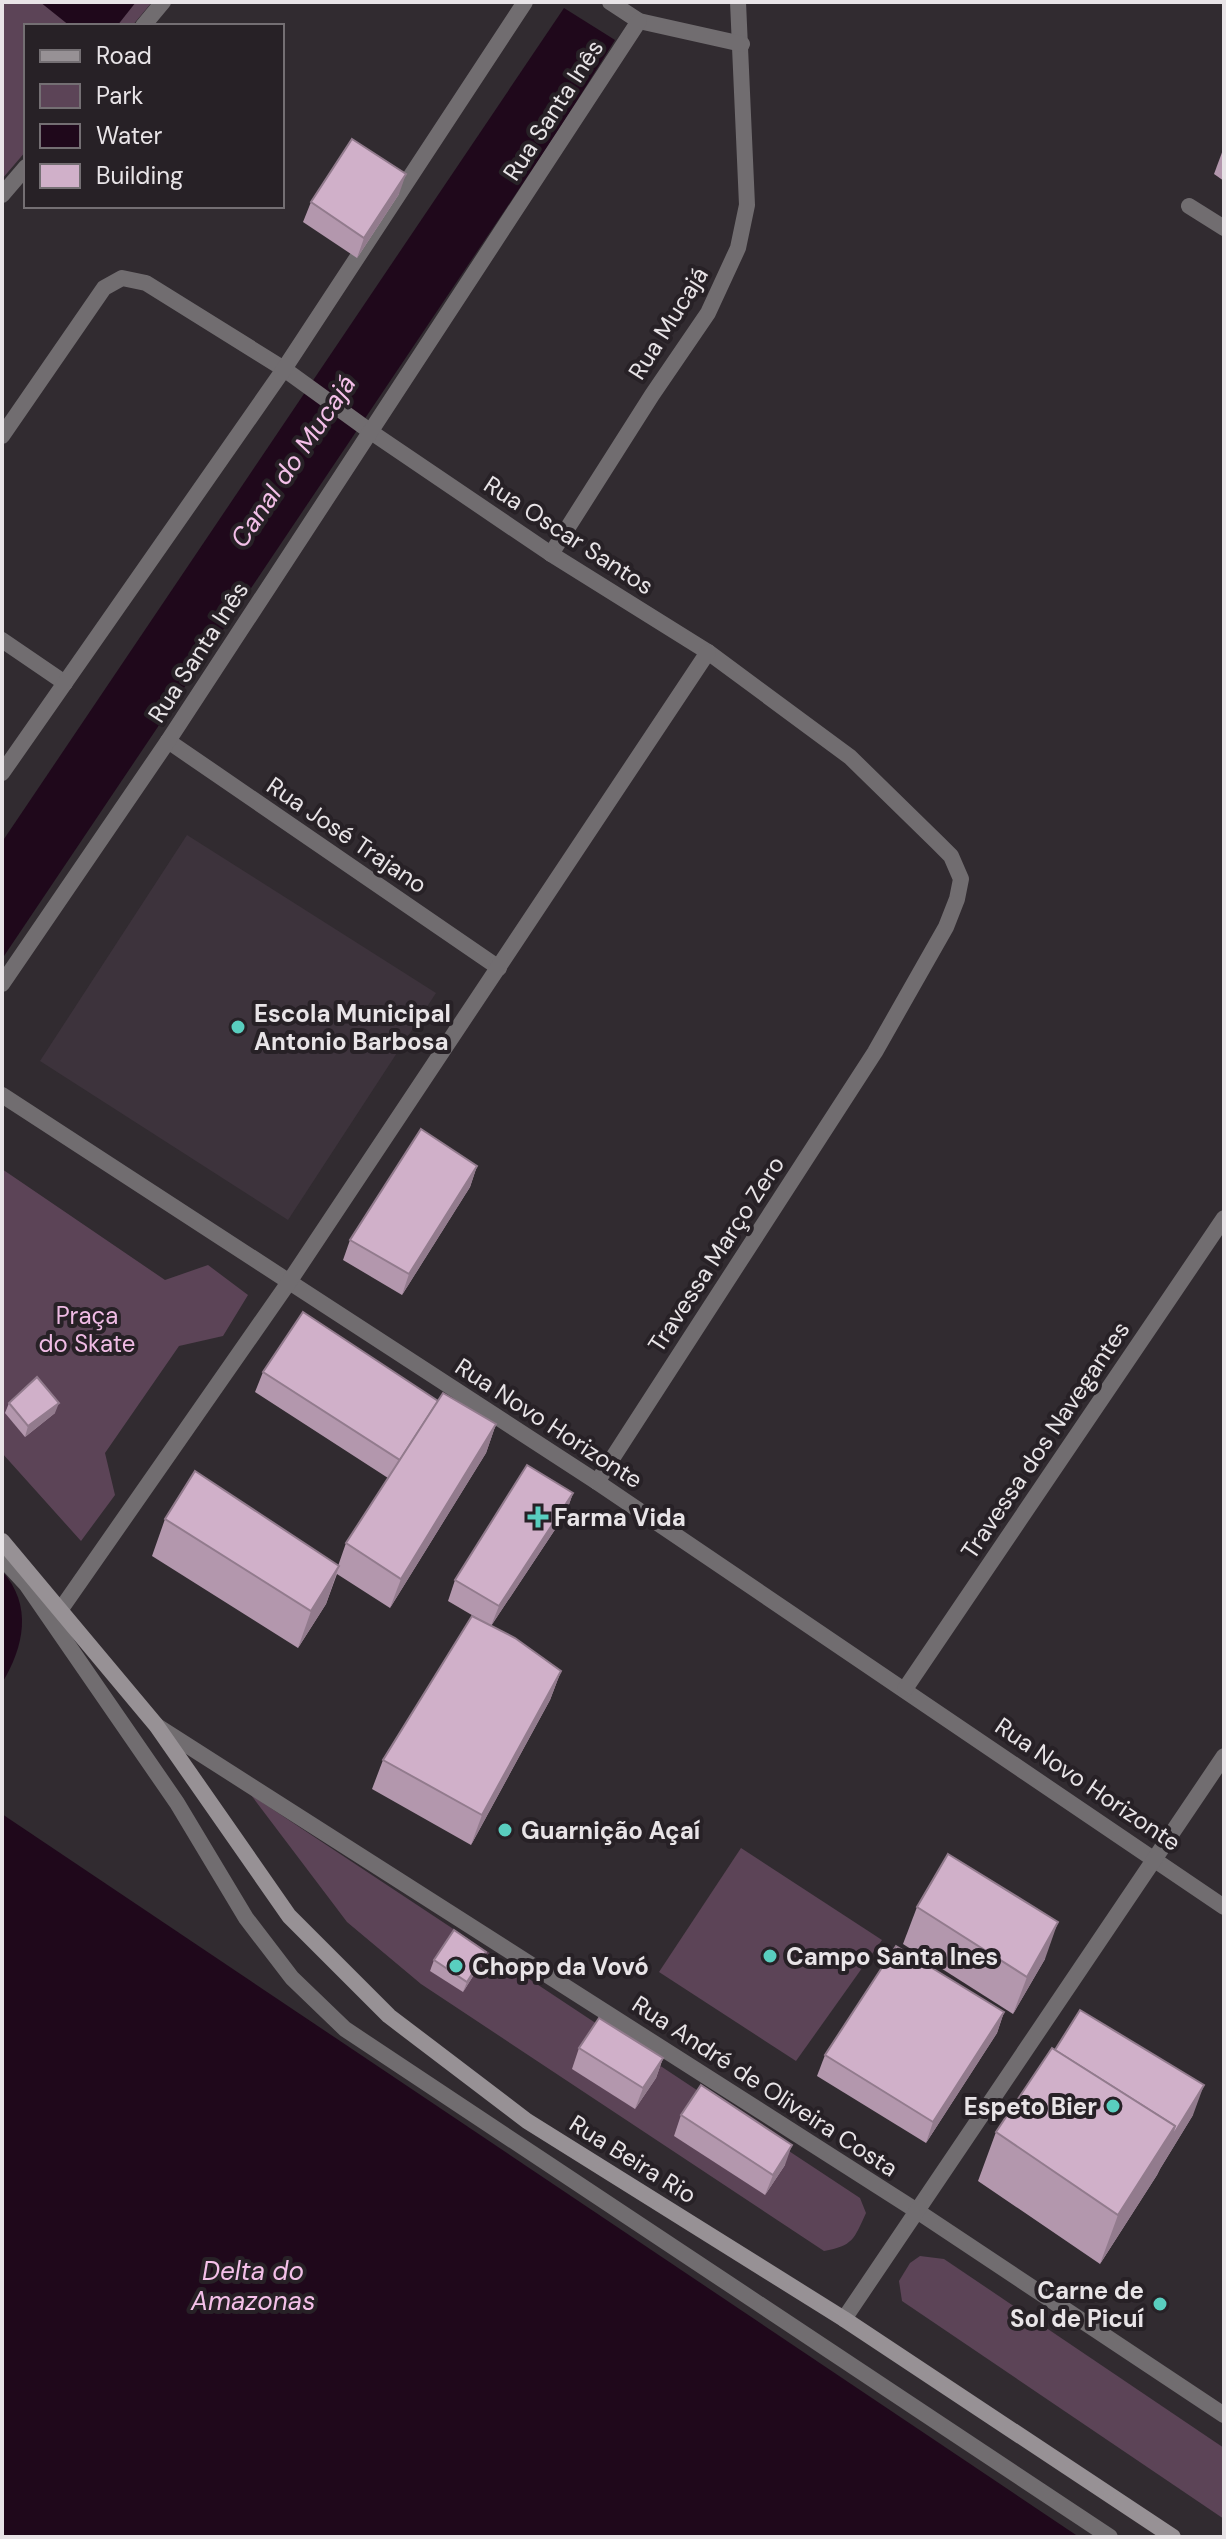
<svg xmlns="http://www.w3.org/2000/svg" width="1226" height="2539" font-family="'DM Sans',sans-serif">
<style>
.built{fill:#3d333c}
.green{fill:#5c4457}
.water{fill:#1f081b}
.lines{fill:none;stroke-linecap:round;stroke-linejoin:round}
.service{stroke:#716d70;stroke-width:16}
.pedestrian{stroke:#716d70;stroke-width:16}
.minor{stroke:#716d70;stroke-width:16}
.secondary{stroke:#979195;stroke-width:16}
.wall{fill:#b397ad}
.shaded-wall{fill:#927b8d}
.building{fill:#d0b0c9;stroke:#927b8d;stroke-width:2}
.poi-dot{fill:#59cebf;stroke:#272126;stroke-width:3}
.labels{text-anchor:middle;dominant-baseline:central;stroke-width:8;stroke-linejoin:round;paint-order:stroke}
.street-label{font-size:24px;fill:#e8e4e7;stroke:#272126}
.poi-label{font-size:24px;font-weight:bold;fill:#e8e4e7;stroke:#272126;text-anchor:start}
.park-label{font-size:24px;fill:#efbbe4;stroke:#272126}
.water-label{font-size:26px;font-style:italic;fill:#f4c0e9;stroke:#272126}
</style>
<rect width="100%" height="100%" fill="#312b30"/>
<!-- built -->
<path class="built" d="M187,835L436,993L288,1220L40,1061Z"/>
<!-- green -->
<g class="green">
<path d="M2,2H152L132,26H26V151L2,179Z"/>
<path d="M2,1169L165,1280L208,1265L248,1295L223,1336L179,1346L105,1453L115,1495L81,1541L2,1453Z"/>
<path d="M251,1795L860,2198L866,2213C854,2239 853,2246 824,2251L421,1984L347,1922Z"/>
<path d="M741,1848L882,1940L796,2061L659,1972Z"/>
<path d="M920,2256L944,2259L1224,2448V2519L902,2301L899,2281L910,2263Z"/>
</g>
<!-- water -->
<g class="water">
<path d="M40,2H136L117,26H70Z"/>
<path d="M564,8L615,40L558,131L2,959V842Z"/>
<path d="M2,1571C33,1605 24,1647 2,1683Z"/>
<path d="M2,1814L1079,2537H2Z"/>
</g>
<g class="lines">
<!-- service -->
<g class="service">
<path d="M143,26L163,2"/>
<path d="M2,195L26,167"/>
<path d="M551,554L652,395L708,313L738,248L747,205L738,2"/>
</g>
<!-- pedestrian -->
<path class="pedestrian" d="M2,1558L26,1584L177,1803L246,1918L292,1978L345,2029L1110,2537"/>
<!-- minor -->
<g class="minor">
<path d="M610,2L639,21L742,44"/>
<path d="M1189,206L1224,228"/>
<path d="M2,436L104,288L122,278L146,283L284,369L371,432L551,554L708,652L850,757L937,842L951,856L961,879L957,899L946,927L875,1052L597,1482"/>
<path d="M2,640L65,683"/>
<path d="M168,741L499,968"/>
<path d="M2,773L284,369L525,2"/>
<path d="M2,984L168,741L639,21"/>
<path d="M2,1095L597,1482L1224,1907"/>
<path d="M61,1609L289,1282L708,652"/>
<path d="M905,1689L1224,1218"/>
<path d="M157,1726L917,2211L1224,2415"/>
<path d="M844,2319L1224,1756"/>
</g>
<!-- secondary -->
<path class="secondary" d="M2,1541L156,1725L289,1916L389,2016L527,2121L844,2319L1173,2537"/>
</g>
<!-- wall -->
<g class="wall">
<path d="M1224,147V181L1214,174Z"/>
<path d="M399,194L357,258L303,222L311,202Z"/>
<path d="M477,1166L470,1187L402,1295L343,1260L350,1240Z"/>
<path d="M263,1372L438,1401L496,1424L486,1453L390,1608L337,1574L326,1604L298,1648L152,1556L165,1519L338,1566L346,1543L388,1478L255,1392Z"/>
<path d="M9,1403L55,1413L25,1437L5,1413Z"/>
<path d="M573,1493L566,1513L491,1626L561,1671L550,1700L471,1845L372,1789L383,1760L482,1621L448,1601L455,1580Z"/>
<path d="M917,1907L1045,1959L1013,2014L903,1944Z"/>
<path d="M486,1952L482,1962L463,1992L430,1971L434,1960Z"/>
<path d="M1004,2012L997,2033L926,2143L817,2076L825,2055Z"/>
<path d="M579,2048L663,2058L656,2078L635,2109L572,2069Z"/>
<path d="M681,2115L785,2165L765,2195L674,2136Z"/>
<path d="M1193,2115L1160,2169L1157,2175L1100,2264L978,2181L996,2132Z"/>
</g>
<!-- shaded-wall -->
<g class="shaded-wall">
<path d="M406,174L399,194L357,258L364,238Z"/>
<path d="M477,1166L470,1187L402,1295L409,1274Z"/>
<path d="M59,1403L55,1413L25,1437L28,1426Z"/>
<path d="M496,1424L486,1453L390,1608L401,1579Z"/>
<path d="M573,1493L566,1513L491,1626L499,1606Z"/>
<path d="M339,1566L326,1604L298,1648L311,1611Z"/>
<path d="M561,1671L550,1700L471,1845L482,1815Z"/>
<path d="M1058,1922L1045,1959L1013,2014L1027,1977Z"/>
<path d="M486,1952L482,1962L463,1992L467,1982Z"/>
<path d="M1004,2012L997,2033L926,2143L933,2122Z"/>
<path d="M663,2058L656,2078L635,2109L643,2088Z"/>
<path d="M1204,2085L1193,2115L1160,2169L1157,2175L1100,2264L1118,2215L1175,2126Z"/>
<path d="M792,2145L785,2165L765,2195L773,2175Z"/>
</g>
<!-- building -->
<g class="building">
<path d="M352,139L406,174L364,238L311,202Z"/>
<path d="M421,1129L477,1166L409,1274L350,1240Z"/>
<path d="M303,1312L438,1401L400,1460L263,1372Z"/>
<path d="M37,1377L59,1403L28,1426L9,1403Z"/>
<path d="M443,1393L496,1424L401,1579L346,1543Z"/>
<path d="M527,1465L573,1493L499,1606L455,1580Z"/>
<path d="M195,1471L339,1566L311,1611L165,1519Z"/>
<path d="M472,1616L515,1638L561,1671L482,1815L383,1760Z"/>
<path d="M948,1854L1058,1922L1027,1977L917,1907Z"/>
<path d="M454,1930L486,1952L467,1982L434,1960Z"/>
<path d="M896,1946L1004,2012L933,2122L825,2055Z"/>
<path d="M1080,2010L1204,2085L1170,2140L1175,2126L1055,2050Z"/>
<path d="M599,2018L663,2058L643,2088L579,2048Z"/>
<path d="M1052,2048L1175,2126L1118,2215L996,2132Z"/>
<path d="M701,2085L792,2145L773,2175L681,2115Z"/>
</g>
<!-- markers -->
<g class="poi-dot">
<circle cx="238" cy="1027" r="8"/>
<path d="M534 1505h8v8h8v8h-8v8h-8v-8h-8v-8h8z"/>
<circle cx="505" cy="1830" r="8"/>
<circle cx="770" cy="1956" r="8"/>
<circle cx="456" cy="1966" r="8"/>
<circle cx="1113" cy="2106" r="8"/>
<circle cx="1160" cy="2304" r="8"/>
</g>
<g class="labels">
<!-- street labels -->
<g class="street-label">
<text transform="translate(553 110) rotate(-57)">Rua Santa Inês</text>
<text transform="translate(668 323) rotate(-58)">Rua Mucajá</text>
<text transform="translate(569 535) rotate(33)">Rua Oscar Santos</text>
<text transform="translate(198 652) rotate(-57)">Rua Santa Inês</text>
<text transform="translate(347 835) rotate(34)">Rua José Trajano</text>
<text transform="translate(716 1254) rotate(-57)">Travessa Março Zero</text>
<text transform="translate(549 1423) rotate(33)">Rua Novo Horizonte</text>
<text transform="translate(1045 1440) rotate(-56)">Travessa dos Navegantes</text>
<text transform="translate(1088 1784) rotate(34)">Rua Novo Horizonte</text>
<text transform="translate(765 2086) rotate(33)">Rua André de Oliveira Costa</text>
<text transform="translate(633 2159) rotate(32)">Rua Beira Rio</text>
</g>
<!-- poi labels -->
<g class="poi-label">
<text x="254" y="1013">Escola Municipal<tspan x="254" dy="28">Antonio Barbosa</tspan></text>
<text x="554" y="1517">Farma Vida</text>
<text x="521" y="1830">Guarnição Açaí</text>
<text x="786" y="1956">Campo Santa Ines</text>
<text x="472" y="1966">Chopp da Vovó</text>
<text x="1097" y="2106" text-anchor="end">Espeto Bier</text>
<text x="1144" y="2290" text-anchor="end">Carne de<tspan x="1144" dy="28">Sol de Picuí</tspan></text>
</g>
<!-- park labels -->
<g class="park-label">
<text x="87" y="1315">Praça<tspan x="87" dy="28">do Skate</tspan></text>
</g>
<!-- water labels -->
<g class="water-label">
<text transform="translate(293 461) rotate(-56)">Canal do Mucajá</text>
<text x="253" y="2271">Delta do<tspan x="253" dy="30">Amazonas</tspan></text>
</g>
</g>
<!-- border -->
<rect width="1226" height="2539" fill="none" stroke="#e8e4e7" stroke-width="8"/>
<!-- legend -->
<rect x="24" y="24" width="260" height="184" fill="#272126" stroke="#746f73" stroke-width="2"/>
<rect x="40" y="50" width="40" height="12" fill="#979195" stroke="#746f73" stroke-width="2"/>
<text x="96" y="64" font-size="24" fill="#e8e4e7">Road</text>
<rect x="40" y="84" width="40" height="24" fill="#5c4457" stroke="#746f73" stroke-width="2"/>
<text x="96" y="104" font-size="24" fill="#e8e4e7">Park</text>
<rect x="40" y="124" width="40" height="24" fill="#1f081b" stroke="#746f73" stroke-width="2"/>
<text x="96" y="144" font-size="24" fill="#e8e4e7">Water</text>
<rect x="40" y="164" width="40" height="24" fill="#d0b0c9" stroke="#746f73" stroke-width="2"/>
<text x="96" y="184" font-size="24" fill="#e8e4e7">Building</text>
</svg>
